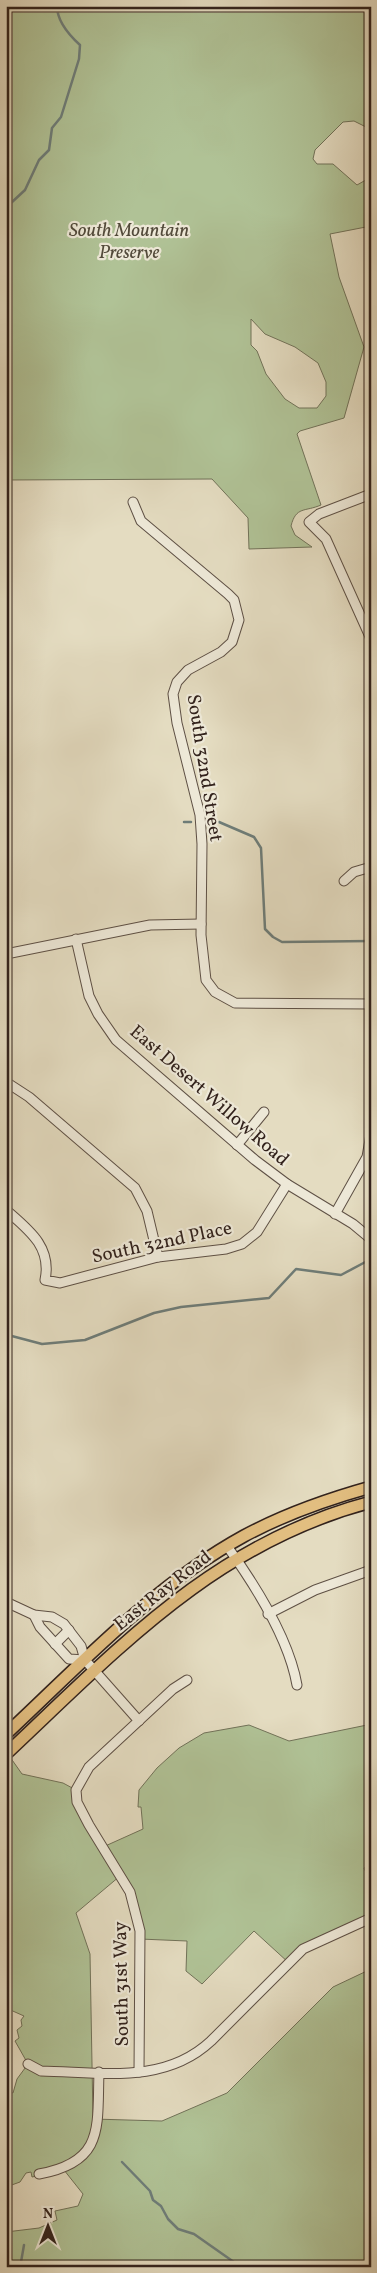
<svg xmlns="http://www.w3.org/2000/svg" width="377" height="2273" font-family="Vollkorn,serif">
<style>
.green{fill:#b0c296;stroke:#717259;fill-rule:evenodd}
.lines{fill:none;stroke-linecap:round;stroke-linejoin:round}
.stream{stroke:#6e7d79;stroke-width:2.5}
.minor-casing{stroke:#5e5045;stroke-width:11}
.major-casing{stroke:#32221c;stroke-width:14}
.minor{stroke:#ede8d7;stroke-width:9}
.major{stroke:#e2be80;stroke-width:11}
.labels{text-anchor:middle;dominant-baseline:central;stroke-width:4.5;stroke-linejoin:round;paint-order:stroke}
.park-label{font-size:19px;font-style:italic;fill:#524a3a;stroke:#ede8d7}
.street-label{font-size:19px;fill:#32221c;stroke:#ede8d7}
</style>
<rect width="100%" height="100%" fill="#e4dcc1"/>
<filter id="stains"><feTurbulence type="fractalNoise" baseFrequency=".004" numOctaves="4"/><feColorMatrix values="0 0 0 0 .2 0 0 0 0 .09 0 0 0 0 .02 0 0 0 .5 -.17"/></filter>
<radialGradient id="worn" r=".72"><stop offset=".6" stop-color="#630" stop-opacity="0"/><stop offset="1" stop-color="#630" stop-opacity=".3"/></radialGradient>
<!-- green -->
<g class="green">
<path d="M6,6H371V142L366,127L354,121L343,122L315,150L313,159L317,164H333L357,185L371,177V226L330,234L339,277L364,347L344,418L300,431L297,434L321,505C305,512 296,506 291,526L295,535L312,547L249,549L248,518L212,479L6,480ZM251,319L265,334L295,347L318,363L326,382V396L317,408H299L285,399L266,374L257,351L251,345Z"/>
<path d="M371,1722V1865L364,1868L371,1884V1918L322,1939L289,1963L254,1931L202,1984L186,1971L187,1941L140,1939V1931L120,1876L76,1913L90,1954L93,2119L162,2121L227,2093L333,1987L371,1969V2267H6V2232L39,2228L57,2220L55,2211L78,2206L83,2194L64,2170L32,2177L31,2172L26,2173L20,2182L6,2187V2091L13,2093L17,2079L28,2064L15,2041L19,2038L17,2030L22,2026L21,2020L24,2016L6,2008V1760L10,1757L22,1774L63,1783L76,1790L103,1847L143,1829L141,1807H138L139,1790L157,1768L179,1748L204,1733L249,1725L289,1741L367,1725Z"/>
</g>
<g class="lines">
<!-- stream -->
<g class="stream">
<path d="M6,203H11L25,190L39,160L49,150L52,128L61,117L79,59L80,45C69,35 57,22 57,6"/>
<path d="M184,822H191"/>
<path d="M219,822L254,837L261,848L265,929L273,937L282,942L371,941"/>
<path d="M6,1332L8,1335L42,1344L85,1340L154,1313L181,1307L269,1298L296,1269L341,1275L371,1259"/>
<path d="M122,2162L150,2191L153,2200L161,2206L168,2219L178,2229L194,2234L241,2267"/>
<path d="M12,2267L21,2262L24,2245"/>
</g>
<defs>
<g id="minor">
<path d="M371,494L319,514L309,522L326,539L371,639"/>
<path d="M133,502L141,521L228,594L234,600L239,620L232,642L221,652L188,670L177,682L173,694L177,723L200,815L202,844L201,935L206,980L215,992L235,1003L371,1004"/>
<path d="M344,881L354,872L371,867"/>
<path d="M76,939L89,996L98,1014L116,1040L255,1160L287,1184L353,1224L371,1239"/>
<path d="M6,954L150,925L201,924"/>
<path d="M6,1082L29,1097L135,1188L147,1211L158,1257"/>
<path d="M237,1145L264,1112"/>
<path d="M6,1210C29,1230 52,1247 45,1280L60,1283L158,1257L226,1249L242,1244L257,1232L287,1184"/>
<path d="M335,1214L367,1157L371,1134L370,1004"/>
<path d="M227,1546C255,1585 289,1639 297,1685"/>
<path d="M6,1602L34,1615L52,1617L64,1624L81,1646L85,1660L139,1721"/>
<path d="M268,1614L315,1590L371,1570"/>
<path d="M34,1615L40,1627L69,1659L85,1660"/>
<path d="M55,1644L69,1630"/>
<path d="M28,2064L41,2071C101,2072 164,2085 211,2041L303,1949L371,1918"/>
<path d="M139,2072L140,1931L130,1892L89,1825L77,1802L76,1790L89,1767L173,1689L187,1680"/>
<path d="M39,2174C105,2162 97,2127 99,2072"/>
</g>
<g id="major">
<path d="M6,1734C81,1664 153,1586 244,1536C283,1515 328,1499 371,1487"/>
<path d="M6,1754C119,1648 215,1543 371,1502"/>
</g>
</defs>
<!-- minor casing -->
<use href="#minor" class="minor-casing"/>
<!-- major casing -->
<use href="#major" class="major-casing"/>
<!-- minor -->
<use href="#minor" class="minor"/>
<!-- major -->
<use href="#major" class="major"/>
</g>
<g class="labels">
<!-- park labels -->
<g class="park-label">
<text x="129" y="231">South Mountain<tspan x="129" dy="22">Preserve</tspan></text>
</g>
<!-- street labels -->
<g class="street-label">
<text transform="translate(204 768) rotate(81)">South 32nd Street</text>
<text transform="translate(209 1096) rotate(41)">East Desert Willow Road</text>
<text transform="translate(162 1243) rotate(-12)">South 32nd Place</text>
<text transform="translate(163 1591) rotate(-38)">East Ray Road</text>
<text transform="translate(122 1984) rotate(-91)">South 31st Way</text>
</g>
</g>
<!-- margin -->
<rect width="377" height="2273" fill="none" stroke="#e4dcc1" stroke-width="25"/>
<rect x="8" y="8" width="362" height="2258" fill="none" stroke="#32221c" stroke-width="2.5"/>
<rect x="12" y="12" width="352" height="2248" fill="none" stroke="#32221c"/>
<!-- north arrow -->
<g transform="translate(48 2226)" stroke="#ede8d7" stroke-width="4" paint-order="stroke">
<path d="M0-4L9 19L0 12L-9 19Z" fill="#32221c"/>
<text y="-8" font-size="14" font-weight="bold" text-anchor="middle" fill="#32221c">N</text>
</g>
<rect width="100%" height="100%" filter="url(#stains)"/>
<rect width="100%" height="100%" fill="url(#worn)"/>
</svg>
